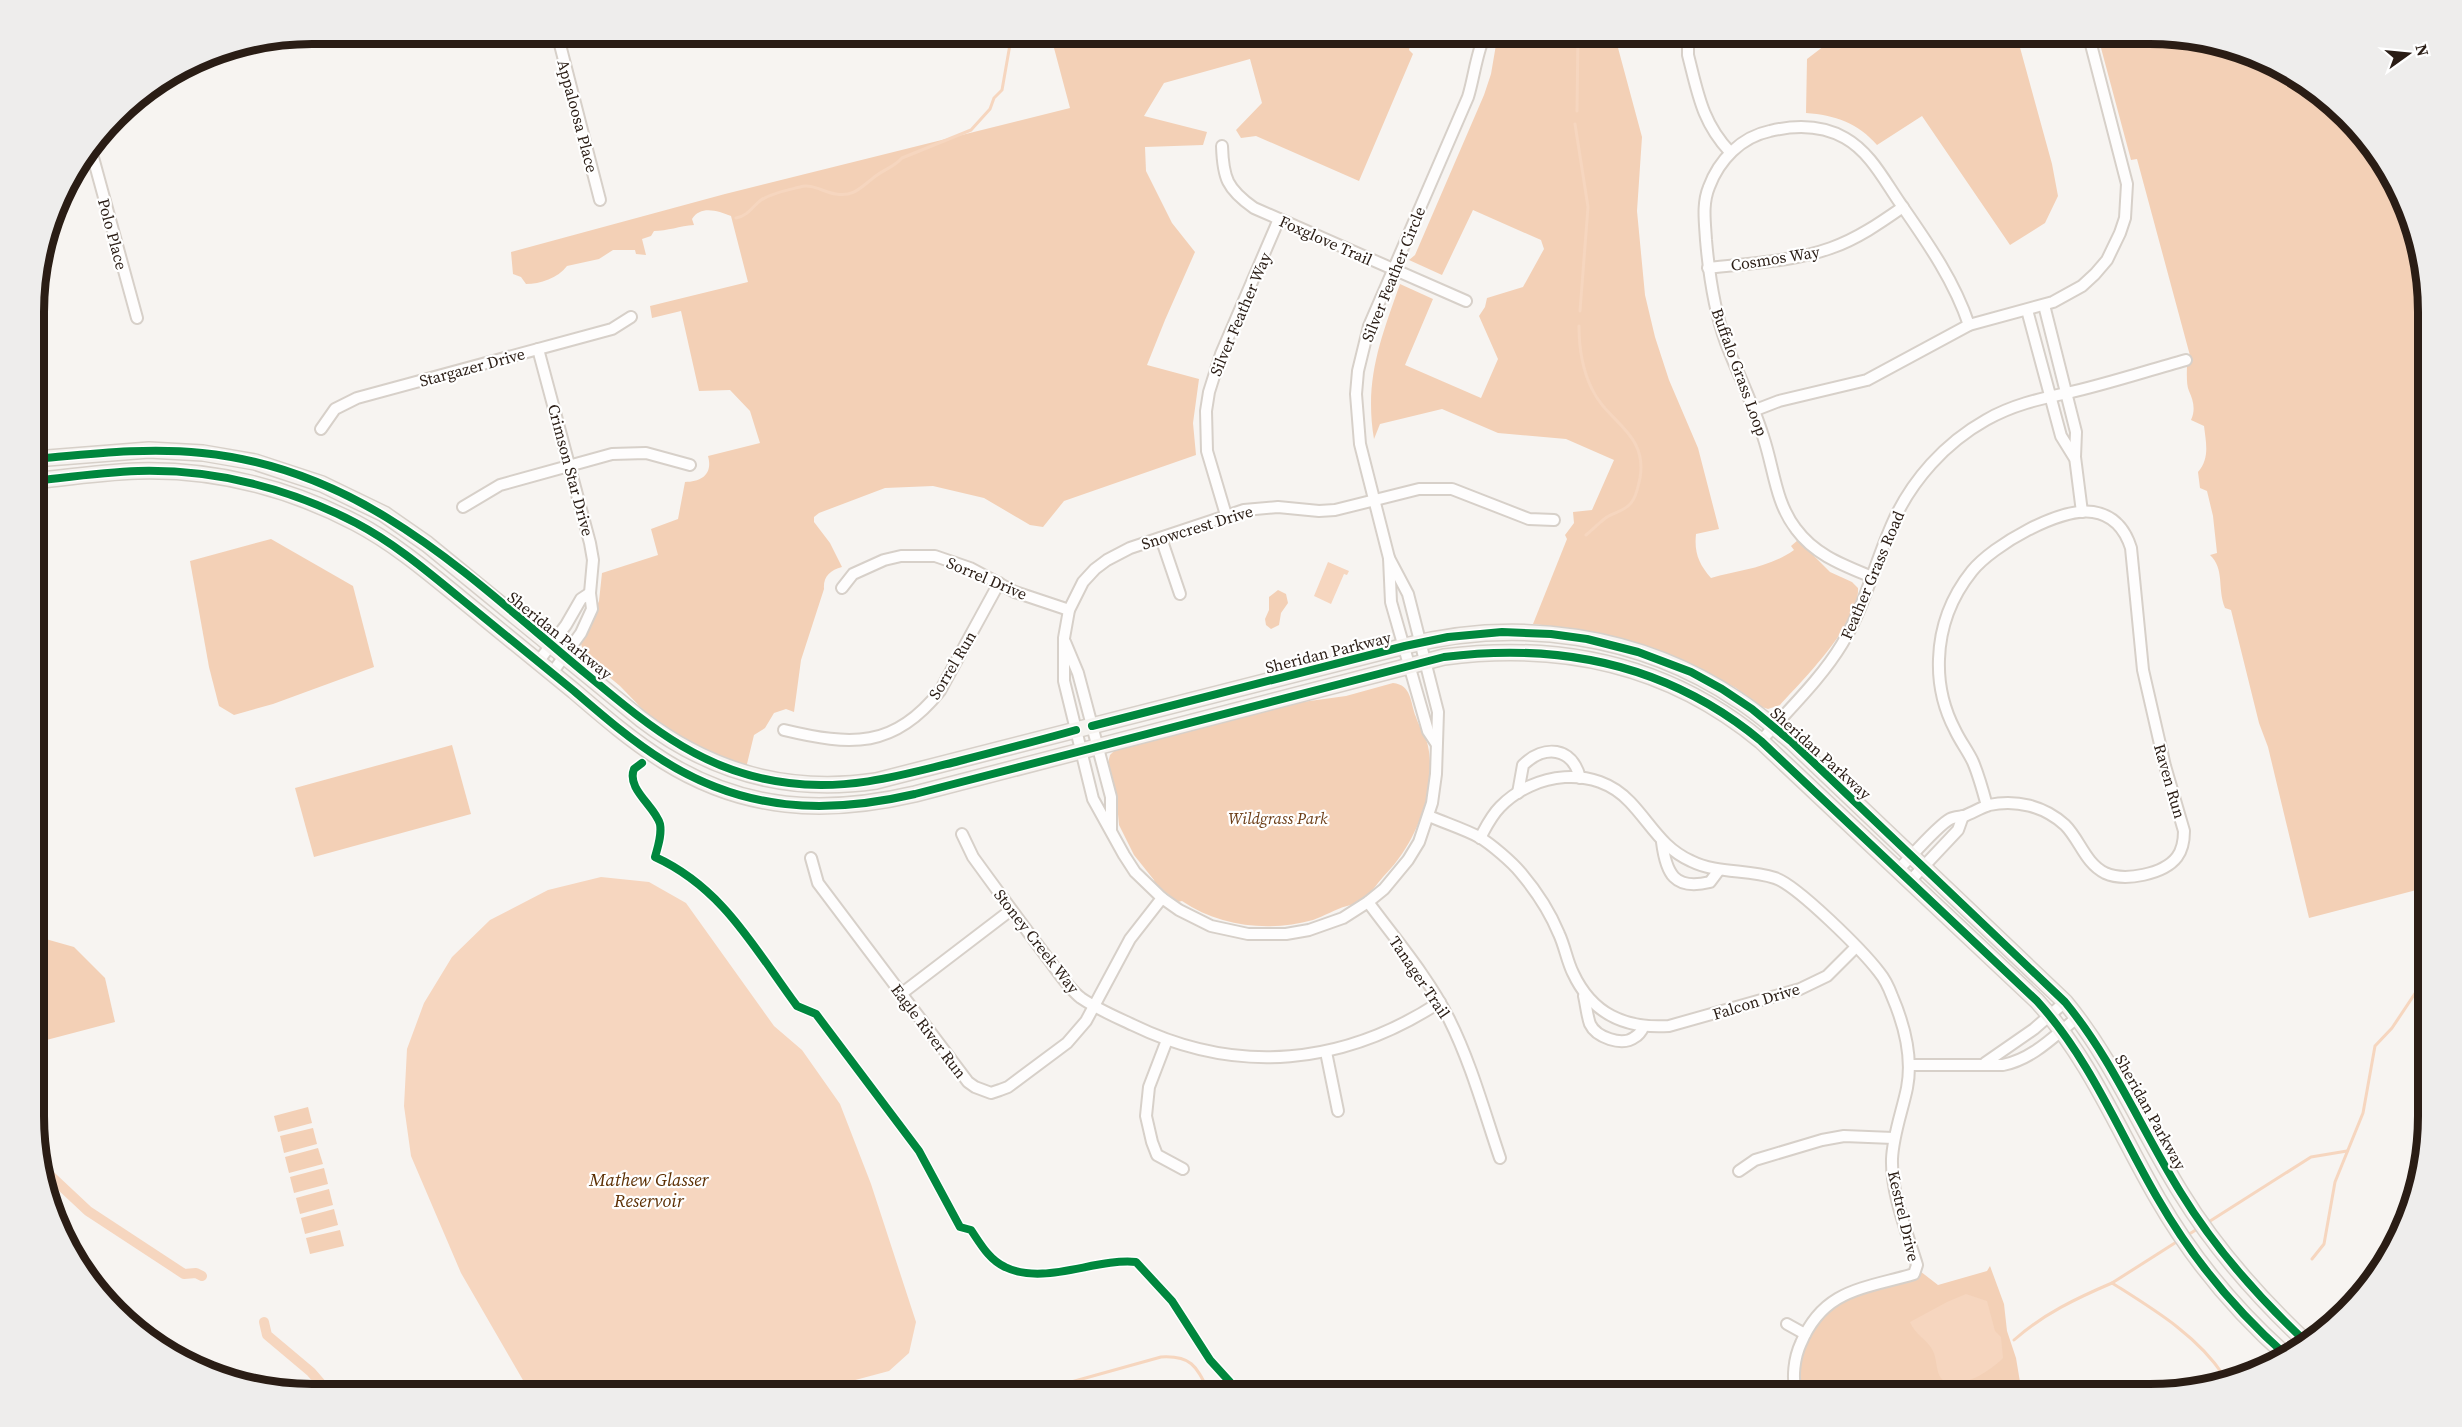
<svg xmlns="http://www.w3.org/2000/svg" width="2462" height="1427" font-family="'Source Serif 4',serif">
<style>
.green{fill:#f3d0b6}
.water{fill:#f6d6bf}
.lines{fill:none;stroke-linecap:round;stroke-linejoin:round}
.stream{stroke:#f6d6bf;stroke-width:3}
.canal{stroke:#f6d6bf;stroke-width:10}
.street-casing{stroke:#d7d0c9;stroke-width:14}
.secondary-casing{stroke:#d7d0c9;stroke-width:18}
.street{stroke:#fefdfd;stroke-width:10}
.secondary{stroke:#f6f3f0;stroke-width:15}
.cycleway-casing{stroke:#fff;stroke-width:11}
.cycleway{stroke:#00873e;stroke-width:8}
.labels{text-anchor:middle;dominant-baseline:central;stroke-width:4.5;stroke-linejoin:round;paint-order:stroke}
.street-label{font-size:16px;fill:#2a1d15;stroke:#fff}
.park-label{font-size:16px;font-style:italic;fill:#6a3b14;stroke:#fff}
.water-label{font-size:18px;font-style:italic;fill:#5c2f03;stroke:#fff}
.rim{fill:none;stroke:#2a1d15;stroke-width:8}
</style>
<rect width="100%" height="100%" fill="#f7f4f1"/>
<!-- green -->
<g class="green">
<path d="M1050,33H1413L1409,50L1413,54L1359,181L1256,136L1241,138L1236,130L1262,103L1250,59L1164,83L1144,116L1207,132L1203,145L1145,147L1146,171L1172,223L1195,252L1165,320L1147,365L1199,379L1193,423L1196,455L1064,501L1043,527L1030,525L984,498L933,486L885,488L819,513L814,517V522L830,543L842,567C830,570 823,577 824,589L801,660L794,712L786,709L774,713L765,728L754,735L746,768L686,741L652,719L620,686L585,657L581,644L599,601L602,573L658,555L651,529L678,519L685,482C702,482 713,474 708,456L760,443L750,411L730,390L699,391L681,311L652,318L650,306L748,282L731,216C718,211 701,205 692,219L694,225C680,226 667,231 654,231L651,236L642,239L646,255L636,254L635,250H613L599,259L567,266C558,278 540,284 526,284L521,277L513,274L511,252L725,194L1070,108Z"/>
<path d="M1498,33H1614L1642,137L1637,211L1645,295L1655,337L1669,380L1698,448L1719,529L1696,534C1694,553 1699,564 1711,578C1740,570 1769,568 1794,550L1791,546L1798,540L1830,572L1852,582L1858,588C1860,623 1803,680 1780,705L1768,709L1762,707L1736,688L1712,675L1682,660L1634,642L1569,628L1533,624L1567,539L1565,535L1574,523L1573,512L1592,510L1614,460L1566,439L1498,433L1442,409L1380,424L1374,439C1364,380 1381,338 1400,284L1433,299L1405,365L1481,398L1498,359L1479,316L1485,307L1487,298L1523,287L1544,249L1541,240L1473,210L1442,275L1409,260L1415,255L1484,95L1491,74Z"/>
<path d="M1841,33H2016L2052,164L2058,196L2045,223L2010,245L1922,116L1877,145C1858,123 1835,115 1806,113L1807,59Z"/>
<path d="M2097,33H2151L2223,43L2290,70L2382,157L2414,222L2428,293V887L2309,918L2268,747L2259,723L2231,610L2225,608C2217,588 2225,569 2210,555L2217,553L2213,516L2207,491L2200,488L2198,472C2210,458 2206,443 2204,426L2191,420C2196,409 2193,400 2189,391C2186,384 2187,372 2187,365L2192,363L2137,159L2131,160Z"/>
<path d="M271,539L353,586L374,667L273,704L234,715L219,706L209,667L190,561Z"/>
<path d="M1278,590L1286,594L1288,603L1281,613L1279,625L1271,629L1266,625L1265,619L1269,610V597Z"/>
<path d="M1393,683C1412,685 1410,702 1416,717C1419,727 1426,736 1428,746C1436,784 1421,828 1399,858C1393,867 1385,874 1378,883C1373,890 1364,900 1355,904C1353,905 1349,905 1347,906C1335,909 1325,916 1313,920C1270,932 1220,927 1182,901L1178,902L1155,884L1154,880L1134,855L1119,825L1116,793L1108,763L1110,755L1114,751L1295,703L1346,696Z"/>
<path d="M452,745L471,814L314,857L295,788Z"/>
<path d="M35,936L74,947L105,978L115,1022L35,1043Z"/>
<path d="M308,1107L312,1123L278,1132L274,1116Z"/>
<path d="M313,1128L317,1144L284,1153L280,1136Z"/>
<path d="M318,1148L323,1164L289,1173L285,1157Z"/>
<path d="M324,1168L328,1184L294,1193L290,1177Z"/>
<path d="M329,1189L333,1205L300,1214L296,1198Z"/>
<path d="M334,1209L338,1225L305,1234L301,1218Z"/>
<path d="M340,1230L344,1246L310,1254L306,1238Z"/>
<path d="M1990,1266L2004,1304L2007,1331L2016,1358L2020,1382L1975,1393L1796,1394L1795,1366L1819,1312L1916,1268L1938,1285L1987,1271Z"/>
</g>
<!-- water -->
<g class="water">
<path d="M1328,562L1349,571L1347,575L1344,574L1331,604L1314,596Z"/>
<path d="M601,877L649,882L686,903L774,1026L802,1050L840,1104L871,1184L916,1322L909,1353L889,1371L803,1394H531L461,1273L411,1156L404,1106L407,1049L424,1003L452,957L490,920L548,890Z"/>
<path d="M1966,1294L1987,1301L1995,1331L2001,1337L2003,1358C1993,1369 1955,1395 1941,1378C1936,1372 1937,1359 1933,1351C1927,1339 1915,1335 1910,1322L1947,1302Z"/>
</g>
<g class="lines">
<!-- stream -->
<g class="stream">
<path d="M1577,111L1578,33"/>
<path d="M1575,124L1588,207L1580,311"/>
<path d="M736,218C748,216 753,206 761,200C772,193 788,190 800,187C812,183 825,193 836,194C853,197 860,188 872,179C882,170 893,168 902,158L971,130L990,109L994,98L1002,90L1012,33"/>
<path d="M1579,326C1579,348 1582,369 1592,389C1607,422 1648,433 1640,478C1638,486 1637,496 1631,503C1626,510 1614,513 1607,517C1600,522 1593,529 1586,535"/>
<path d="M2207,1223L2311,1157L2347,1151"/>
<path d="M2186,1236L2199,1228"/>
<path d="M2312,1259L2324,1244L2335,1182L2363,1113L2375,1046L2392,1028L2428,974"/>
<path d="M2112,1283L2178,1241"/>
<path d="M2014,1340C2043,1314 2077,1298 2112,1283C2153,1309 2197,1335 2224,1376"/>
<path d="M1028,1394L1161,1357C1193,1355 1197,1368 1210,1394"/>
</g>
<!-- canal -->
<g class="canal">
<path d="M41,1167L88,1211L184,1274L196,1273L202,1276"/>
<path d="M264,1322L267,1335L311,1372L330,1394"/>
</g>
<defs>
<g id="street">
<path d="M557,33L600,200"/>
<path d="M1693,33L1688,47V55C1698,94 1702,122 1730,152"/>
<path d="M1222,146C1223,178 1227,189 1254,208L1466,301"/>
<path d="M91,150L137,318"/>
<path d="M1708,268C1749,263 1792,262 1831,248C1857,239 1880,223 1903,207"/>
<path d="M2044,305L2076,432L2075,457L2082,512"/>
<path d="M2027,310L2061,436L2074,457"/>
<path d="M538,349L590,543L593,560L590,593L592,609L581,633L552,673"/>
<path d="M1753,411L1779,401L1867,380L1969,325L2053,302L2082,286L2095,274L2107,260L2120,233L2125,218L2127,184L2088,33"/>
<path d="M321,429L335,409L357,398L612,329L631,317"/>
<path d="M463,507L500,485L612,454L646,453L690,465"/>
<path d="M1226,515L1207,451L1206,411L1209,392L1221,354L1279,219"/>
<path d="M1161,538L1180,594"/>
<path d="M1389,558L1408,594L1438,712L1436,774L1432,803L1419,842L1408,860L1384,889L1368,902L1343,918L1309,930L1286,934H1248L1211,926L1179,910L1162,898L1135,872L1124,855L1093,799L1064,681V638L1069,610L1083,582L1095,569L1107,560L1130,548L1244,510L1278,507L1319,511L1335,510L1419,489H1452L1529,519L1554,520"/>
<path d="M1872,577C1843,565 1815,555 1796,529C1775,502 1774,468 1763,436C1753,404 1738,374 1726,343C1714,310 1709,275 1706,240C1705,222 1702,204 1709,187C1719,160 1741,137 1770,131C1795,125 1822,125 1845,138C1870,152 1884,180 1900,203C1927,242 1954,280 1969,325"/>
<path d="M842,588L853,574L884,560L901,556H935L970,568L1015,592L1069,610"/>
<path d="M1065,642L1078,673L1111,797V830"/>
<path d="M538,662L566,625L581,599L590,593"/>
<path d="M784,730C851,746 894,749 940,691L999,583"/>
<path d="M1761,741C1788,710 1821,679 1842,644C1865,606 1875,562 1893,522C1912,480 1945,443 1986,420C2012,405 2039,399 2067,393C2107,384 2146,371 2186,360"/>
<path d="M1436,743L1428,731L1391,602L1389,558L1360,444L1356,394L1358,371L1369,326L1468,97C1474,78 1477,49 1486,33"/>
<path d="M1518,793L1523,765C1544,745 1572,746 1580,778"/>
<path d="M1429,816C1445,823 1464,829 1479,837C1491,844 1512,862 1521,873C1537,892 1550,912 1559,934C1565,947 1567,961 1573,973C1592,1014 1625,1029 1669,1026L1800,989L1827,976L1855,948"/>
<path d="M962,834L973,857C997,890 1021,923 1046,956C1057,970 1067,987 1081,998C1097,1009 1116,1017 1133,1025C1238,1076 1344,1065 1440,1002"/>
<path d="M1480,838C1486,827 1491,816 1500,807C1534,772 1595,764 1630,802C1651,824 1662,848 1691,861C1717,874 1747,869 1775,878C1797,885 1863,951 1879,972C1884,978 1889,988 1892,996C1904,1024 1913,1057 1907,1088C1902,1112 1893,1135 1892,1159C1891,1194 1907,1232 1917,1265L1914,1274C1863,1289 1824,1289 1801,1343C1794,1358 1792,1378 1796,1394"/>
<path d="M1662,842C1666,873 1674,891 1710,882L1719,870"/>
<path d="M811,858L818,883L968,1082L975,1087L991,1093L1000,1090L1008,1087L1067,1043L1086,1021L1130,939L1162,898"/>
<path d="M1898,870C1909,859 1938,825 1950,819C1954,817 1959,817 1964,816C1972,813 1980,808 1989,805C2016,799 2044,806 2065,825C2080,840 2085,863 2105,873C2125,882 2164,874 2177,857C2183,849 2184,841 2184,831L2165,766L2143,670L2131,548C2125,529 2113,515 2093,512C2060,507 1993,545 1972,571C1952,596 1940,627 1939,659C1938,684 1944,709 1955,730C1960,741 1968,751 1973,762C1979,776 1983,791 1987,806"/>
<path d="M1910,881L1958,830L1963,816"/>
<path d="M1368,902C1396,940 1428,977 1449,1019C1471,1063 1484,1111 1500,1158"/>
<path d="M901,994L1011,910"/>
<path d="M1584,996C1586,1004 1587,1016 1590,1024C1596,1037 1622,1047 1635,1037C1639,1035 1642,1030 1644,1026"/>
<path d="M1167,1040L1149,1087L1146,1116L1152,1142L1157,1155L1183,1169"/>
<path d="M1326,1052L1338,1111"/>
<path d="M1985,1063L2034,1029L2065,1002"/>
<path d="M1909,1065H2003C2033,1059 2054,1036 2078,1017"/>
<path d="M1739,1171L1755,1160L1822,1140L1844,1136L1893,1138"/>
<path d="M1787,1324L1805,1334"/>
</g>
<g id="secondary">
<path d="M35,459L149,450L203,453L255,462L322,484L384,514L427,544L641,719C710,772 789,794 876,781L1405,646C1518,617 1640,634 1738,700C1757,712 1775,728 1792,742L2065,1002C2113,1060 2141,1129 2181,1193C2216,1250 2259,1298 2307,1343"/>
<path d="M35,481C70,477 104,472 138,471C214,469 289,488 356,523C394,543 427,571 460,598C498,629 536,660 574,691C603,716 632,741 664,761C744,811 825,815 915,794L1444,657C1561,642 1668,664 1761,741L2037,1001C2090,1059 2119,1132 2158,1199C2192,1258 2237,1312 2288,1357"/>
</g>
</defs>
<!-- street casing -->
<use href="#street" class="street-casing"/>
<!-- secondary casing -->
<use href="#secondary" class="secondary-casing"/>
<!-- street -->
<use href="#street" class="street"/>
<!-- secondary -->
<use href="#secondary" class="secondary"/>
<defs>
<g id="cycleway">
<path d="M35,459C91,454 146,447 202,453C363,469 467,575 585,673C649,726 703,773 789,783C848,791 903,775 959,761C998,751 1037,741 1076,730"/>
<path d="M35,481C70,477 104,472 138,471C214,469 289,488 356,523C394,543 427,571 460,598C498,629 536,660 574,691C603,716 632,741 664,761C744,811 825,815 915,794L1444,657C1561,642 1668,664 1761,741L2037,1001C2090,1059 2119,1132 2158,1199C2192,1258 2237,1312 2288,1357"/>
<path d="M1092,726L1405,646L1448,637L1502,632L1551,634L1587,639L1638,652L1691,672L1722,689L1752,709L1792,742L2065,1002C2113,1060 2141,1129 2181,1193C2216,1250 2259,1298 2307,1343"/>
<path d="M642,763L634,769C626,789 655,806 660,824C662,835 658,846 655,857C723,888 754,948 797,1006L816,1014L919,1151L960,1227L971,1230C980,1243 989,1260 1005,1267C1044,1286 1095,1258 1136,1262L1172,1301L1210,1360L1230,1382L1236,1394"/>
</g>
</defs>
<!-- cycleway casing -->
<use href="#cycleway" class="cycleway-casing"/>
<!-- cycleway -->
<use href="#cycleway" class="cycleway"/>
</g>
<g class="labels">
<!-- street labels -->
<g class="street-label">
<text transform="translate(578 116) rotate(75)">Appaloosa Place</text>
<text transform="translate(113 234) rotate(75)">Polo Place</text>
<text transform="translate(1326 240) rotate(24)">Foxglove Trail</text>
<text transform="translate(1775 258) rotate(-9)">Cosmos Way</text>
<text transform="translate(1393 274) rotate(-68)">Silver Feather Circle</text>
<text transform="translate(1240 314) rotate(-67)">Silver Feather Way</text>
<text transform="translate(472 367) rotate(-15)">Stargazer Drive</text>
<text transform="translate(1740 372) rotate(70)">Buffalo Grass Loop</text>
<text transform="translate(571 470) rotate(75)">Crimson Star Drive</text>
<text transform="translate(1197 527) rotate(-17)">Snowcrest Drive</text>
<text transform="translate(1872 575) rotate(-67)">Feather Grass Road</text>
<text transform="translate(987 578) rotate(23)">Sorrel Drive</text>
<text transform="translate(560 635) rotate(39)">Sheridan Parkway</text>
<text transform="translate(1328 652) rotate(-14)">Sheridan Parkway</text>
<text transform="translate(952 665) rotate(-59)">Sorrel Run</text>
<text transform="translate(1821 753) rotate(42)">Sheridan Parkway</text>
<text transform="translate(2170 781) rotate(74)">Raven Run</text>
<text transform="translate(1037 941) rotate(52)">Stoney Creek Way</text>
<text transform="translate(1420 977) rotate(56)">Tanager Trail</text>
<text transform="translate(1756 1001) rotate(-17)">Falcon Drive</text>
<text transform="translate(929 1031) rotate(53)">Eagle River Run</text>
<text transform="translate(2151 1112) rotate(61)">Sheridan Parkway</text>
<text transform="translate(1904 1216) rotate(77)">Kestrel Drive</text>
</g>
<!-- park labels -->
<g class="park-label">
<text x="1278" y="818">Wildgrass Park</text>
</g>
<!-- water labels -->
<g class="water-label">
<text x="649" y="1179">Mathew Glasser<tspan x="649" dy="21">Reservoir</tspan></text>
</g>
</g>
<!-- crop -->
<path d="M0 0H2462V1427H0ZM312 44H2150A268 268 0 0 1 2418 312V1116A268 268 0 0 1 2150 1384H312A268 268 0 0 1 44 1116V312A268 268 0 0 1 312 44Z" fill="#eeedec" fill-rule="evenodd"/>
<path class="rim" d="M312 44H2150A268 268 0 0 1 2418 312V1116A268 268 0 0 1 2150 1384H312A268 268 0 0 1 44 1116V312A268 268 0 0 1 312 44Z"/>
<!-- north arrow -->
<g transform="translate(2408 54) rotate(75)" stroke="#ffffff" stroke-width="4.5" paint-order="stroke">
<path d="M0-4.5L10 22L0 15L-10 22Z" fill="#2a1d15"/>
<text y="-9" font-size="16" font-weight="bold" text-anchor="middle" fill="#2a1d15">N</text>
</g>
</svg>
